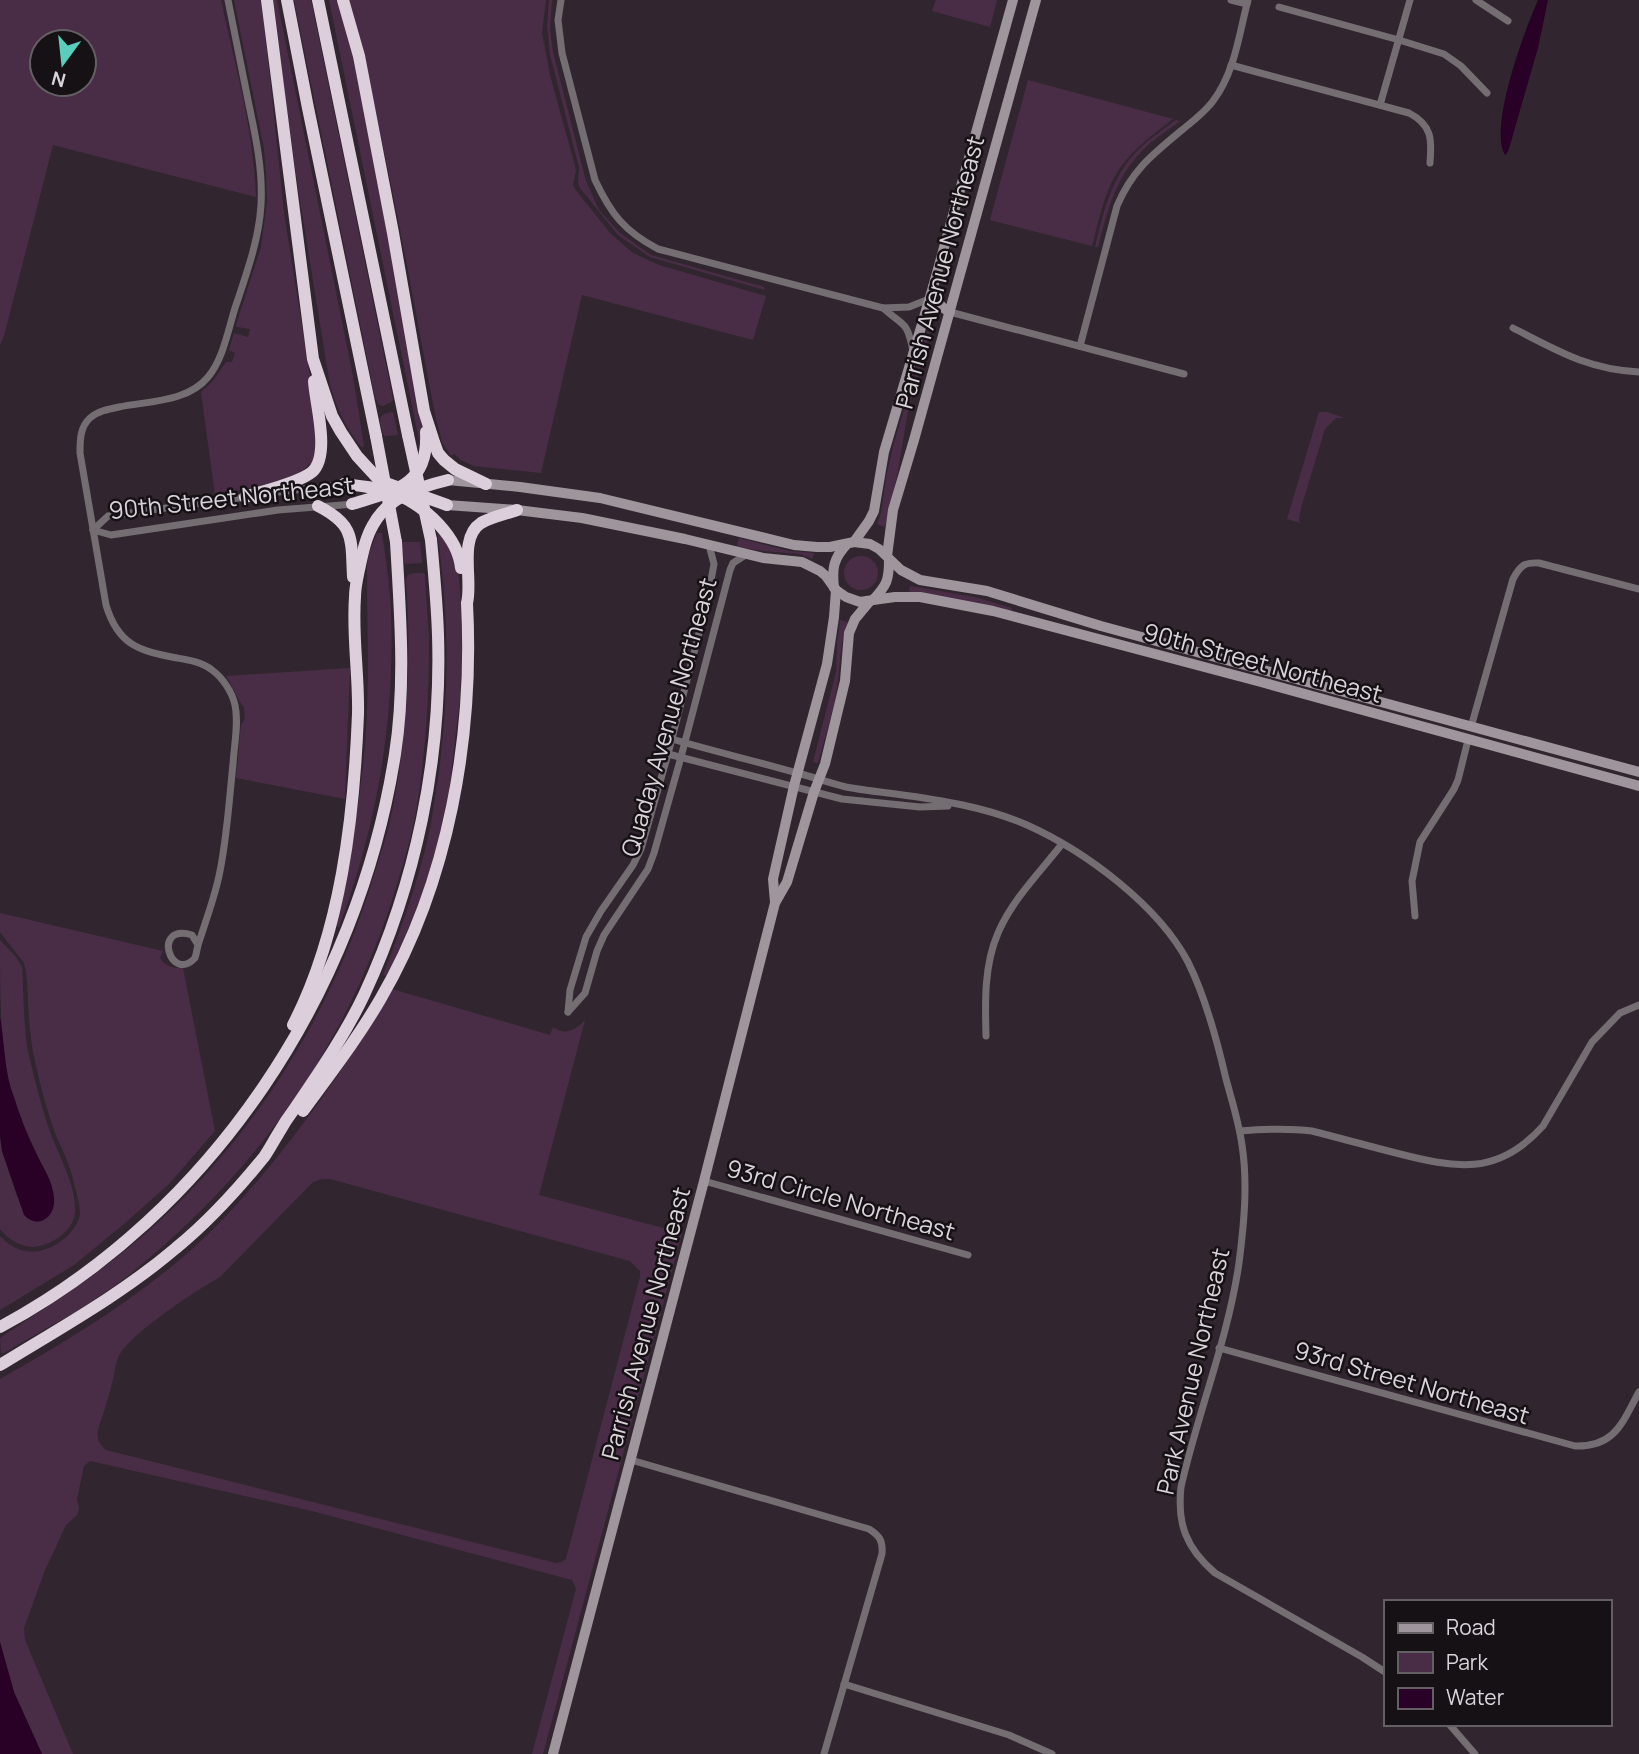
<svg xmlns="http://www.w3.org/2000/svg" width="1639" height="1754" font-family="Manrope,sans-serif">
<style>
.green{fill:#492d46;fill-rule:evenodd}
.water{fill:#290026}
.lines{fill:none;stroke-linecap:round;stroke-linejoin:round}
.minor{stroke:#746e73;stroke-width:7}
.secondary{stroke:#9e959d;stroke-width:10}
.motorway{stroke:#dcceda;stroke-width:12}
.motorway-bridge{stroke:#dcceda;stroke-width:12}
.labels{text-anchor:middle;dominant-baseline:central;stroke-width:5;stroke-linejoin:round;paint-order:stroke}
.street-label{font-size:24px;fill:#dad3d9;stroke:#161115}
</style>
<rect width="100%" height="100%" fill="#31262f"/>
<!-- green -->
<g class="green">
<path d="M0,0H221C235,65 254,131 256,197L53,145L4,336L0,345ZM84,42V84H42V42Z"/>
<path d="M234,0H262L284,213L311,383L318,445L312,464H309C301,480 234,491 215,495L201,392L213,381L226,362H232L235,353L229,350L234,333L248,337L250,329L237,327L236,325L261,247L267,202L266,174L264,149Z"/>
<path d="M272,0H277L353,376L364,446L362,448C346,429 337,409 330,385L298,188Z"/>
<path d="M294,0H311L393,399L391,402L383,406L379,405L375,397Z"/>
<path d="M329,0H339L355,60L423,422L424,435L420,445Z"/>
<path d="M346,0H546L542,33L550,75L575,166L576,171L573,185L575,189L610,233L633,253L659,265L766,296L753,340L582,295L541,473L474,466L461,460L454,454L451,456L442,442L435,414C408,275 386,135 346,0Z"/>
<path d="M549,0H552L550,30L553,52L586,181L599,210L620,233L651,255L764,287L765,290L650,257L618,235L580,188L578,183L579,168L550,54L547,25Z"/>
<path d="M936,0H997L990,27L932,11Z"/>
<path d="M1028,80L1173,119C1154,134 1134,148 1120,168C1104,191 1099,220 1092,246L990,220Z"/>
<path d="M1176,120L1180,121C1167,131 1152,140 1141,152C1115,179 1107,212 1098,247H1095C1104,210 1112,174 1141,147C1152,137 1164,129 1176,120Z"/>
<path d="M927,331L930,332L908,411L897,476L885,527L877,524L881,513L886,477L894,443Z"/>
<path d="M393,412L398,435L384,436C380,422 375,414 393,412Z"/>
<path d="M1319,412H1327L1345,418H1336L1325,429L1301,508L1299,519L1300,523L1287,519Z"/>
<path d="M437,531L457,556L463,626L460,698L446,818L421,897L406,934L387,976L383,975C401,929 418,882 429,833C432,819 434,805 436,791C450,704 450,618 437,531Z"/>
<path d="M377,533H382C386,560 390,586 391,613C395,720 377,826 339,927L335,925C348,865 360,806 365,745C370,686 367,626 367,567L369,553Z"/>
<path d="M739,538L789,551L814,553L812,559L800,554L764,551L737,547Z"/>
<path d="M400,542H420L422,563L406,564L404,562Z"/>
<circle cx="861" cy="573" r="17"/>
<path d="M414,573H423L425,575C426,600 429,625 429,649C429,697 426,744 419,792C415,826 404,861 394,894C345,1049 253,1177 125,1278C88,1307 44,1329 4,1353H1L0,1338C53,1303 107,1269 154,1226C259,1131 335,1007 375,872C380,856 385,841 389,826C407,744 412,662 406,579L408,575Z"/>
<path d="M910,586L975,597L1012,608L1011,611L909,593Z"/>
<path d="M840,620L848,622C839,642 841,666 837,687C833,713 825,738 818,763L813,762L836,672L837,643Z"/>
<path d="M350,668L345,799L236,778L241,725L245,719L244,707C238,702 232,684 226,676Z"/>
<path d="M0,913L163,951L160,958C165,967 174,968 183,968L215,1131L169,1184L124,1224L74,1265L0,1310V1236C11,1248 26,1255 43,1250C59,1246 77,1231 80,1214C80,1209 79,1204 78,1199C75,1186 72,1174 68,1163C64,1152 59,1143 55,1133C47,1110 40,1085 35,1061C28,1032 29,1001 26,971L24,963L0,932Z"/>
<path d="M0,940L16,957L22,967C24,997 23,1035 31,1064C36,1084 41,1106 48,1126C56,1150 78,1189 75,1213C73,1232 49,1247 32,1247C19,1246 8,1239 0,1229V1136L2,1151L17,1197L52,1186C36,1150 13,1110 6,1070C0,1027 0,984 0,940Z"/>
<path d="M392,989L550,1035L553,1027C565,1036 576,1030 585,1020L539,1195L682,1233L543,1754H532L576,1589L572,1580L312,1511L90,1461L84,1466L77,1499L79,1509L77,1515L66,1525L45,1570L24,1628L25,1640L73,1754H42L14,1692L0,1642V1379C67,1341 132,1302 190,1251C217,1227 241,1201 264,1173C312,1116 354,1054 392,989ZM322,1179H330L630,1261L640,1271V1277L566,1559L562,1562L556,1563L106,1450C91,1438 100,1426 104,1411C107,1400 111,1390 113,1379C115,1373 115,1364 118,1358C127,1335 197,1290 220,1277L313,1182Z"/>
</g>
<!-- water -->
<g class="water">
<path d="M1538,0H1548L1538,48L1508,152L1505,155C1488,128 1525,29 1538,0Z"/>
<path d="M0,1017C5,1044 4,1072 14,1097C20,1116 27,1135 36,1153C43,1168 53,1181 54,1198C56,1217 38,1230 24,1215L2,1151L0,1136Z"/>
<path d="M0,1642L14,1692L42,1754H0Z"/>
</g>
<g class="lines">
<!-- minor -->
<g class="minor">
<path d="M561,0L558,20L562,53L595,180C611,214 624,231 658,249L883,308"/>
<path d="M1231,0L1247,4"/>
<path d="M1476,0L1508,21"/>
<path d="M1279,7L1399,40L1444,54L1461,66L1487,93"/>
<path d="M1231,65L1409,113C1432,125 1432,139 1430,163"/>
<path d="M1380,105L1410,0"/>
<path d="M950,312L1184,374"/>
<path d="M1513,328C1558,351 1587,369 1639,372"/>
<path d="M1080,346L1117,206C1132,170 1153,154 1182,130C1193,121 1205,112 1213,101C1235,72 1239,34 1248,0"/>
<path d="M913,351C907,320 904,327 883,308L909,307L929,299"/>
<path d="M279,492L347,484"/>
<path d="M93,530L108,516L246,497"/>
<path d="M93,530L111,535L278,510L355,504"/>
<path d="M1471,727L1513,579C1520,566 1524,562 1539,563L1639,589"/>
<path d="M672,739C713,751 755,761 797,773C813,777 829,783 846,787C862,790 879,792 896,794C940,800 986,807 1027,825C1085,851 1158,905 1188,962C1206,998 1217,1040 1226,1079C1232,1101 1239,1123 1242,1145C1248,1184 1244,1224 1239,1263C1228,1339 1198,1412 1181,1487C1177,1524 1186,1548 1215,1573L1362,1657L1385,1672"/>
<path d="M668,754L842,799L920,807L948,806"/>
<path d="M1415,916L1412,881L1420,842L1454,789L1458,780L1468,740"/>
<path d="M198,945L192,935C151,923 171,984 195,958C197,952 197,947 199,942C206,920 214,899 219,876C227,839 229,801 233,764C234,745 239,724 235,705C232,692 223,678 212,670C202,662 189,660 177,658C139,651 118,645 106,605L80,453C80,440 80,427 90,418C98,411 109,409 119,407C149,401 188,402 208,377C223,359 228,331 235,308C246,275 259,240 261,205C263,171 256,138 249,105C242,70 235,35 228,0"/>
<path d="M568,1012L585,993L597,951L604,935L648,869L654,853L681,757L730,570L733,563L747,554"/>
<path d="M568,1012L570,990L586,937L601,911L633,865L641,849L668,754L707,602L714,564L709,545"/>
<path d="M986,1036C985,1002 984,965 998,933C1012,900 1040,872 1062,844"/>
<path d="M1240,1131C1264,1129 1288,1128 1312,1131C1340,1138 1368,1146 1396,1153C1455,1168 1497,1177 1543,1126L1592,1042L1620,1013L1639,1005"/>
<path d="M704,1181L968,1255"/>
<path d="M1219,1348L1575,1446C1615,1447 1622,1423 1639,1392"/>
<path d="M631,1460L869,1529C880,1536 883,1541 882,1554L824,1754"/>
<path d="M844,1684L1009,1735L1052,1754"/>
<path d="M1449,1724L1475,1754"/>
</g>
<!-- secondary -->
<g class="secondary">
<path d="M933,287C938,300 937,306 950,312"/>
<path d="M448,480L520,487L600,498L794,545L817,547H830L854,542L870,544L879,549L901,570L920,580L987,591L1101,626L1639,772"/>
<path d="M447,505L517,510L582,518L685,539L763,558L802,562L820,571L826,576L836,590L846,597L860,602L873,600C887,585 889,580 889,560"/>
<path d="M854,542L869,521L874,511L884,452L933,287L1013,0"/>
<path d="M887,556L893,510L914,440L1036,0"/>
<path d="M834,588C832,568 833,559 847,544"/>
<path d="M873,600L895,597H920L993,611L1261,682L1639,786"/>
<path d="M775,902L773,879L794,786L827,664L834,617L836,590"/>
<path d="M553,1754L704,1181L775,903L787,882L814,792L825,764L845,681L849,633L855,619L870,601"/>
</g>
<!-- motorway -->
<g class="motorway">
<path d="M267,0L313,359L332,416L341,432L357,456L380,481L447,505"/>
<path d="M287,0L308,108L376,436"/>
<path d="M318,0L408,435"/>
<path d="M343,0L359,56L393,233L424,411L434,442L438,453L444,460L455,469L486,484"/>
<path d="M344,484C362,486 381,488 398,495C426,507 458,537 461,568"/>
<path d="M245,497C262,491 299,483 312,472C331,455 315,403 314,381"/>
<path d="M352,504C394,491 429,486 426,432"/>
<path d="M318,506C355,525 351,538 353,577"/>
<path d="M293,1025C341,932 354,817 358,714C359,675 352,636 355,597C355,586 358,575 360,565C363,551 366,537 373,525C388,497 419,487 448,480"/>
<path d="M303,1111C330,1074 358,1038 381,998C449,881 474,736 467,603C473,580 458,538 481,523C491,517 506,514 517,510"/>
<path d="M0,1327C213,1213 358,991 395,754C406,684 400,612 396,542"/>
<path d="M0,1365C60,1328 122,1294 176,1248C208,1222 238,1189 264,1157C269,1150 273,1142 278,1134C283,1125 289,1116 295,1108C320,1071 345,1035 364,995C416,883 442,758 438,635C437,603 434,572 431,540"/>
</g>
<!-- motorway-bridge -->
<g class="motorway-bridge">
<path d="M408,435L431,540"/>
<path d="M376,436L396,542"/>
</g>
</g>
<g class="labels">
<!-- street labels -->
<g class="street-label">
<text transform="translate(939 272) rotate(-75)">Parrish Avenue Northeast</text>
<text transform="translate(231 497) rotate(-6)">90th Street Northeast</text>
<text transform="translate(1263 662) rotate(15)">90th Street Northeast</text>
<text transform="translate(668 717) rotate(-74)">Quaday Avenue Northeast</text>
<text transform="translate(841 1199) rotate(16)">93rd Circle Northeast</text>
<text transform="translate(645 1323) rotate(-75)">Parrish Avenue Northeast</text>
<text transform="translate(1192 1371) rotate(-77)">Park Avenue Northeast</text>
<text transform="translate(1412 1382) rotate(16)">93rd Street Northeast</text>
</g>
</g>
<!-- legend -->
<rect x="1384" y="1600" width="228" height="126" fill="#161115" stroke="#645f63" stroke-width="2"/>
<rect x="1398" y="1623" width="35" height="10" fill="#9e959d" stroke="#645f63" stroke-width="2"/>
<text x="1446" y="1635" font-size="21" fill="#dad3d9">Road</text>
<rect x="1398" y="1652" width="35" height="21" fill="#492d46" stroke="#645f63" stroke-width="2"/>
<text x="1446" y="1670" font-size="21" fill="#dad3d9">Park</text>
<rect x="1398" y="1688" width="35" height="21" fill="#290026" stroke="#645f63" stroke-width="2"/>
<text x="1446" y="1705" font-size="21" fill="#dad3d9">Water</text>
<!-- north arrow -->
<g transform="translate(63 63) rotate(195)"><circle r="33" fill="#161115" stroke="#645f63" stroke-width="2"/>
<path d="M0-5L12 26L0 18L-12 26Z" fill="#5bcebb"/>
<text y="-10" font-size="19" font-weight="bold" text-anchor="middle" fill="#dad3d9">N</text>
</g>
</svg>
